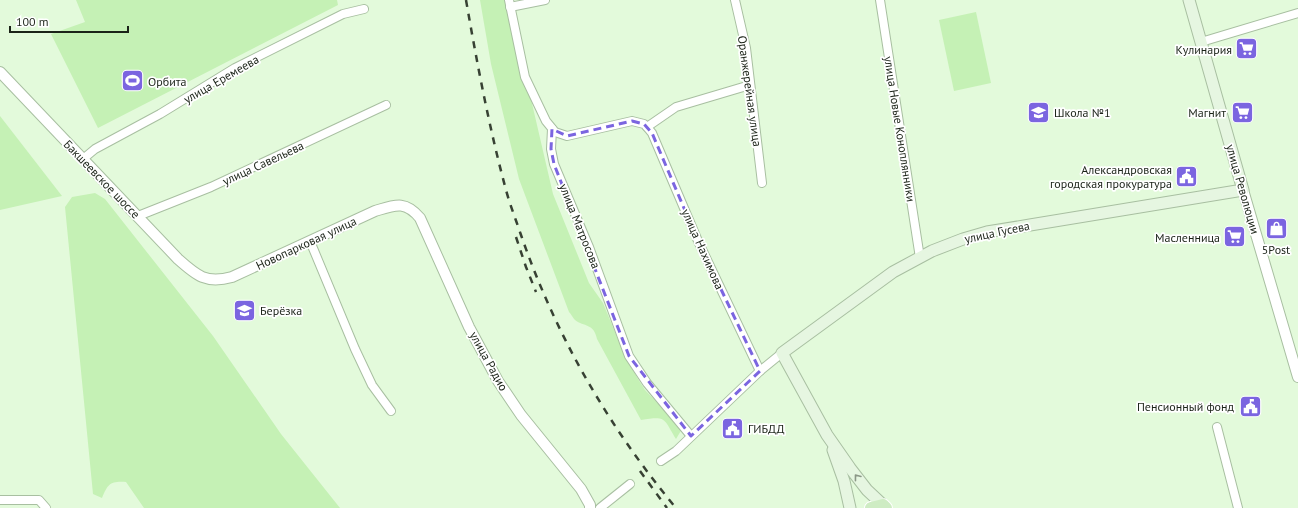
<svg xmlns="http://www.w3.org/2000/svg" width="1298" height="508" font-family="'PT Sans',sans-serif">
<style>
.green{fill:#c5f1b5}
.lines{fill:none;stroke-linecap:round;stroke-linejoin:round}
.minor-casing{stroke:#a8bfa1;stroke-width:10}
.tertiary-casing{stroke:#a8bfa1;stroke-width:12}
.secondary-casing{stroke:#a8bfa1;stroke-width:13}
.primary-casing{stroke:#fff;stroke-width:14}
.minor{stroke:#fff;stroke-width:8}
.tertiary{stroke:#fff;stroke-width:10}
.secondary{stroke:#e6f6e1;stroke-width:11}
.primary{stroke:#ceecc3;stroke-width:12}
.rail{stroke:#374133;stroke-width:2.5;stroke-dasharray:7 7;stroke-linecap:butt}
.oneway{stroke:#8b9787}
.marked{fill:none;stroke:#7b65e0;stroke-width:3;stroke-dasharray:8 5;stroke-linejoin:round}
.labels{text-anchor:middle;dominant-baseline:central;stroke-width:3.5;stroke-linejoin:round;paint-order:stroke}
.poi-label{font-size:12px;fill:#1b2318;stroke:#fff;text-anchor:end}
.street-label{font-size:12px;fill:#1b2318;stroke:#fff}
</style>
<rect width="100%" height="100%" fill="#e3fadb"/>
<!-- green -->
<g class="green">
<path d="M76,0H337L338,5L98,128L51,34L85,22Z"/>
<path d="M480,0H508L553,194L589,283L603,303L622,349L629,356L632,368L638,379L645,390L682,429L676,439C663,418 667,416 641,420L597,339C594,323 584,327 575,320C573,318 571,314 569,312L519,179L491,64Z"/>
<path d="M976,12L991,83L954,91L939,20Z"/>
<path d="M0,116L62,196L0,210Z"/>
<path d="M95,193L105,199L213,336L281,434L340,508H144L126,482C110,481 108,484 102,498L93,494L65,207L72,197Z"/>
</g>
<g class="lines">
<defs>
<g id="minor">
<path d="M509,0L525,77L546,121L555,132L567,136L632,121L644,124L647,127L676,107L750,85"/>
<path d="M735,0L746,48L762,183"/>
<path d="M880,0L920,258"/>
<path d="M510,7L545,0"/>
<path d="M1201,42L1298,13"/>
<path d="M647,127L652,133L698,241L760,371"/>
<path d="M552,129L551,149L554,164L589,247L629,356L647,383L691,436"/>
<path d="M83,159L95,149L160,114L235,68L343,14L364,9"/>
<path d="M138,216L211,187L386,105"/>
<path d="M310,241L355,349L372,385L391,411"/>
<path d="M1217,427L1238,508"/>
<path d="M661,461L676,451L760,371L782,353"/>
<path d="M0,500H39L46,508"/>
<path d="M600,508L630,484"/>
</g>
<g id="tertiary">
<path d="M0,72L178,259C197,276 206,284 232,277L375,211C395,205 405,200 420,218L469,327L498,381L521,415L581,489L590,505V508"/>
<path d="M1243,190L1298,377"/>
</g>
<g id="secondary">
<path d="M833,450L844,481L850,508"/>
<path d="M883,505L867,490L850,468L827,435L782,353L893,272L932,251L963,239L987,232L1030,225L1243,190L1189,0"/>
</g>
<path id="primary" d="M871,508L883,505L886,508"/>
</defs>
<!-- minor casing -->
<use href="#minor" class="minor-casing"/>
<!-- tertiary casing -->
<use href="#tertiary" class="tertiary-casing"/>
<!-- secondary casing -->
<use href="#secondary" class="secondary-casing"/>
<!-- primary casing -->
<use href="#primary" class="primary-casing"/>
<!-- minor -->
<use href="#minor" class="minor"/>
<!-- tertiary -->
<use href="#tertiary" class="tertiary"/>
<!-- secondary -->
<use href="#secondary" class="secondary"/>
<!-- primary -->
<use href="#primary" class="primary"/>
<!-- rail -->
<g class="rail">
<path d="M466,0C477,63 489,127 506,190C510,205 516,220 521,235C556,336 608,426 676,508"/>
<path d="M516,237L526,267L536,292"/>
<path d="M640,471L667,508"/>
</g>
</g>
<!-- one-way arrows -->
<defs><path id="oneway-chevron" d="M-2-3.5L2.5 0L-2 3.5" fill="none" stroke-width="1.6" stroke-linecap="round" stroke-linejoin="round"/></defs>
<use class="oneway" href="#oneway-chevron" transform="translate(857 477) rotate(-128)"/>
<!-- marked area -->
<path class="marked" d="M632,121L644,124L652,133L698,241L760,371L691,436L629,356L554,164L551,149L552,129L567,136Z"/>
<!-- icons -->
<defs>
<symbol id="supermarket-square" viewBox="-11 -11 22 22"><rect x="-9" y="-9" width="18" height="18" rx="4" fill="#7b65e0" stroke="#fff"/><path d="M-6-5.5h2.5l.6 2H6L4.5 2H-2.5L-4.4-4H-6ZM-1.5 3.2a1.3 1.3 0 1 0 .1 0ZM3 3.2a1.3 1.3 0 1 0 .1 0Z" fill="#fff"/></symbol>
<symbol id="stadium-square" viewBox="-11 -11 22 22"><rect x="-9" y="-9" width="18" height="18" rx="4" fill="#7b65e0" stroke="#fff"/><path d="M0-5a6.5 5 0 1 0 0 10a6.5 5 0 1 0 0-10ZM-3.5-1.8h7v3.6h-7Z" fill="#fff"/></symbol>
<symbol id="school-square" viewBox="-11 -11 22 22"><rect x="-9" y="-9" width="18" height="18" rx="4" fill="#7b65e0" stroke="#fff"/><path d="M0-5L7-2L0 1L-7-2ZM-4 1L0 2.5L4 1V4Q0 6-4 4Z" fill="#fff"/></symbol>
<symbol id="civic-square" viewBox="-11 -11 22 22"><rect x="-9" y="-9" width="18" height="18" rx="4" fill="#7b65e0" stroke="#fff"/><path d="M-.6-6.5H3V-4.5H.6V-3L4-1V1h2V6H-6V1h2V-1L-.6-3ZM-1.2 2.5V6h2.4V2.5Z" fill="#fff"/></symbol>
<symbol id="shop-square" viewBox="-11 -11 22 22"><rect x="-9" y="-9" width="18" height="18" rx="4" fill="#7b65e0" stroke="#fff"/><path d="M-5-2.5h2.3a2.7 3.5 0 0 1 5.4 0H5L5.5 6h-11ZM-1.5-2.5h3a1.5 2.3 0 0 0-3 0Z" fill="#fff"/></symbol>
</defs>
<g fill-rule="evenodd">
<use href="#supermarket-square" x="1234" y="36" width="25" height="25"/>
<use href="#stadium-square" x="120" y="68" width="25" height="25"/>
<use href="#school-square" x="1026" y="100" width="25" height="25"/>
<use href="#supermarket-square" x="1230" y="100" width="25" height="25"/>
<use href="#civic-square" x="1174" y="164" width="25" height="25"/>
<use href="#shop-square" x="1264" y="216" width="25" height="25"/>
<use href="#supermarket-square" x="1222" y="224" width="25" height="25"/>
<use href="#school-square" x="232" y="298" width="25" height="25"/>
<use href="#civic-square" x="1238" y="394" width="25" height="25"/>
<use href="#civic-square" x="720" y="416" width="25" height="25"/>
</g>
<g class="labels">
<!-- poi labels -->
<g class="poi-label">
<text x="1232" y="49">Кулинария</text>
<text x="148" y="81" text-anchor="start">Орбита</text>
<text x="1054" y="112" text-anchor="start">Школа №1</text>
<text x="1226" y="112">Магнит</text>
<text x="1172" y="169">Александровская<tspan x="1172" dy="14">городская прокуратура</tspan></text>
<text x="1220" y="237">Масленница</text>
<text x="1276" y="249" text-anchor="middle">5Post</text>
<text x="260" y="310" text-anchor="start">Берёзка</text>
<text x="1234" y="406">Пенсионный фонд</text>
<text x="748" y="428" text-anchor="start">ГИБДД</text>
</g>
<!-- street labels -->
<g class="street-label">
<text transform="translate(221 79) rotate(-30)">улица Еремеева</text>
<text transform="translate(750 91) rotate(82)">Оранжерейная улица</text>
<text transform="translate(900 129) rotate(81)">улица Новые Коноплянники</text>
<text transform="translate(263 163) rotate(-25)">улица Савельева</text>
<text transform="translate(102 179) rotate(46)">Бакшеевское шоссе</text>
<text transform="translate(1243 189) rotate(74)">улица Революции</text>
<text transform="translate(580 226) rotate(68)">улица Матросова</text>
<text transform="translate(997 232) rotate(-12)">улица Гусева</text>
<text transform="translate(306 243) rotate(-25)">Новопарковая улица</text>
<text transform="translate(703 249) rotate(66)">улица Нахимова</text>
<text transform="translate(489 361) rotate(61)">улица Радио</text>
</g>
</g>
<!-- scale -->
<path d="M10 26v6h118v-6" fill="none" stroke="#1b2318" stroke-width="2"/>
<text x="16" y="26" font-size="12" fill="#1b2318" stroke="#ffffff" stroke-width="3" paint-order="stroke">100 m</text>
</svg>
